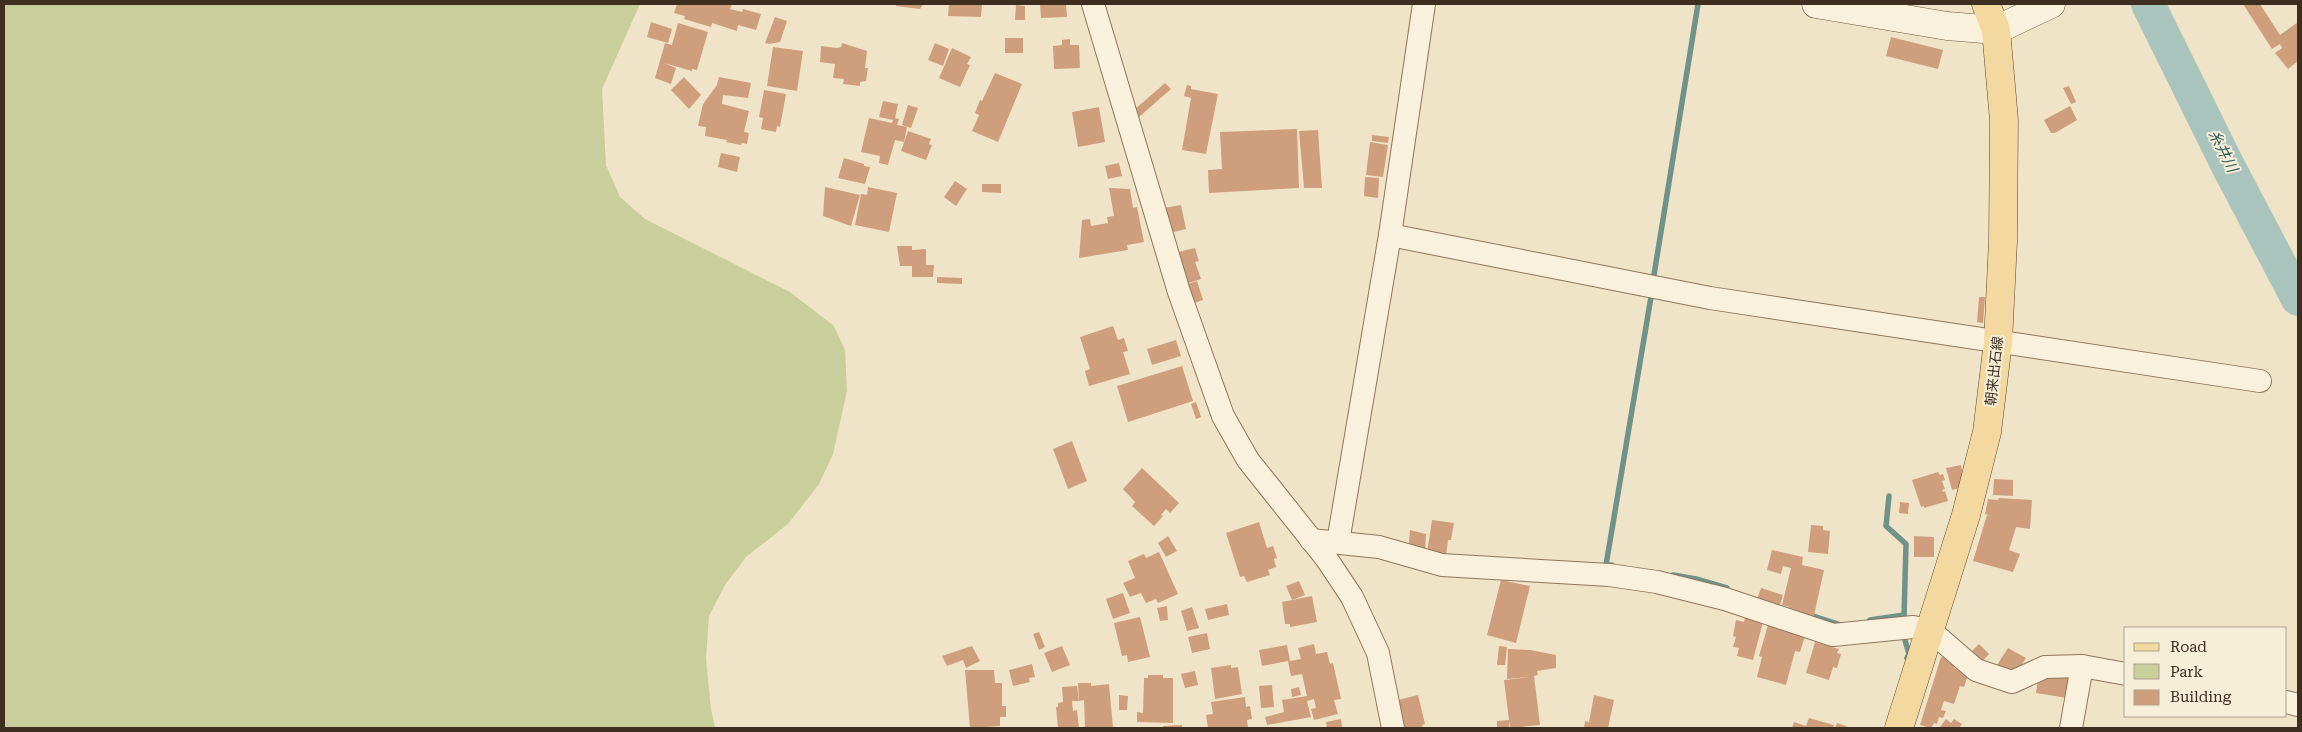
<svg xmlns="http://www.w3.org/2000/svg" width="2302" height="732" font-family="'Roboto Serif','Noto Sans JP',serif">
<style>
.green{fill:#c9cf9b}
.lines{fill:none;stroke-linecap:round;stroke-linejoin:round}
.stream{stroke:#6f938a;stroke-width:5.5}
.river{stroke:#a9c4bc;stroke-width:34}
.building{fill:#cf9f7d}
.street-casing{stroke:#8d765c;stroke-width:24}
.secondary-casing{stroke:#6f573f;stroke-width:29}
.primary-casing{stroke:#5b4430;stroke-width:29}
.street{stroke:#faf1dc;stroke-width:22}
.secondary{stroke:#faf1dc;stroke-width:28}
.primary{stroke:#f3d9a0;stroke-width:28}
.labels{text-anchor:middle;dominant-baseline:central;stroke-width:4;stroke-linejoin:round;paint-order:stroke}
.street-label{font-size:14px;fill:#3d2e20;stroke:#f7eed8}
.water-label{font-size:15px;font-style:italic;fill:#2f5d5a;stroke:#f7eed8}
</style>
<rect width="100%" height="100%" fill="#f0e4c8"/>
<!-- green -->
<path class="green" d="M4,4H640L602,89L606,165L620,197L645,219L790,292L834,326L845,350L847,391L833,454L819,484L788,524L746,557L725,585L709,616L706,659L711,709L715,728H4Z"/>
<g class="lines">
<!-- stream -->
<g class="stream">
<path d="M1653,281L1698,4"/>
<path d="M1889,496L1886,526L1906,544L1904,617"/>
<path d="M1612,565H1606L1652,291"/>
<path d="M1673,575L1696,579L1727,588"/>
<path d="M1807,614L1841,625"/>
<path d="M1870,620L1904,615"/>
<path d="M1903,633L1909,654L1907,658"/>
</g>
<!-- river -->
<path class="river" d="M2148,4L2227,164L2298,299"/>
</g>
<!-- building -->
<g class="building">
<path d="M677,4H732L730,9L742,12L743,9L761,14L756,30L738,25L737,31L712,23L711,27L684,19L685,16L674,13Z"/>
<path d="M896,4H923L920,9L896,6Z"/>
<path d="M949,4H982L981,17L948,16Z"/>
<path d="M1040,4H1066L1067,17L1041,18Z"/>
<path d="M2243,4H2260L2280,35L2298,22V61L2288,69L2275,53L2282,48L2280,44L2272,49Z"/>
<path d="M1016,5L1025,6V20H1015Z"/>
<path d="M775,17L787,21L780,42L769,44L765,43Z"/>
<path d="M651,22L672,29L668,43L647,37Z"/>
<path d="M678,23L708,32L697,70L692,69V71L664,63L676,68L671,84L655,78L665,43L672,45Z"/>
<path d="M1891,37L1943,50L1938,69L1886,56Z"/>
<rect x="1005" y="38" width="18" height="15"/>
<path d="M1070,39V45H1079L1080,68L1054,69L1053,46L1062,45V40Z"/>
<path d="M842,43L867,51L865,68H868L866,81L860,82V86L843,84L844,79L833,78L835,64L820,62L821,46L837,48L841,47Z"/>
<path d="M935,43L949,49L943,66L928,60Z"/>
<path d="M773,47L803,51L797,91L767,86Z"/>
<path d="M952,48L971,57L967,64L970,65L960,87L939,78Z"/>
<path d="M995,73L1022,84L998,142L972,131L979,115L975,113L980,100L982,101Z"/>
<path d="M684,77L701,95L689,109L671,90Z"/>
<path d="M719,77L751,83L748,98L723,95L722,104L749,111L744,132L749,133L747,144L742,143L741,145L726,142L727,140L705,136L706,127L698,126L703,104L717,85Z"/>
<path d="M1165,83L1171,89L1139,117L1134,110Z"/>
<path d="M1187,85L1191,86V89L1218,94L1206,154L1182,150L1191,98L1184,96Z"/>
<path d="M2069,86L2076,102L2071,104L2063,88Z"/>
<path d="M764,90L786,94L780,127L777,126L776,132L761,129L763,118L759,117Z"/>
<path d="M883,101L898,104L895,118L899,119L897,125L907,127L904,142L895,140L888,165L879,163L880,156L861,152L869,118L892,123L893,120L879,117Z"/>
<path d="M908,105L918,108L911,128L902,125Z"/>
<path d="M2070,106L2077,120L2055,133H2051L2044,120Z"/>
<path d="M1099,107L1105,142L1078,147L1072,112Z"/>
<path d="M1297,129L1299,188L1209,193L1208,170L1222,169L1220,132Z"/>
<path d="M1318,130L1322,188H1304L1299,131Z"/>
<path d="M908,131L931,139L929,144L932,145L926,160L901,151Z"/>
<path d="M1372,135L1389,137L1388,143L1372,141Z"/>
<path d="M1370,142L1388,145L1383,177L1366,175Z"/>
<path d="M721,153L740,157L737,172L718,167Z"/>
<path d="M844,158L864,164V166L870,167L865,184L838,178Z"/>
<path d="M1119,163L1122,176L1108,179L1105,166Z"/>
<path d="M1365,177L1379,178L1378,198L1364,196Z"/>
<path d="M955,181L967,189L956,206L944,197Z"/>
<path d="M982,184H1001V193L982,192Z"/>
<path d="M825,187L860,195L851,226L823,216Z"/>
<path d="M868,187L897,193L889,232L855,225L861,194L867,195Z"/>
<path d="M1109,188L1130,189L1133,208L1137,207L1144,242L1127,245L1128,250L1079,258L1082,220L1090,219L1091,226L1108,223L1107,217L1114,216Z"/>
<path d="M1181,205L1186,229L1170,233L1164,208Z"/>
<path d="M897,246H912V250L926,249V265H934L933,277H912V266H900Z"/>
<path d="M1195,248L1199,261L1195,262L1201,279L1183,285L1174,253Z"/>
<path d="M937,277L962,278V284L937,283Z"/>
<path d="M1197,281L1203,300L1188,305L1182,286Z"/>
<path d="M1979,297H1985L1983,323L1977,322Z"/>
<path d="M1113,326L1118,340L1124,338L1128,351L1123,352L1130,374L1089,386L1085,371L1090,369L1080,337Z"/>
<path d="M1176,340L1181,356L1152,365L1147,349Z"/>
<path d="M1182,366L1193,401L1128,422L1117,386Z"/>
<path d="M1196,402L1201,417L1196,419L1191,404Z"/>
<path d="M1072,441L1087,481L1068,489L1053,449Z"/>
<path d="M1961,465L1964,480L1963,487L1952,490L1946,468Z"/>
<path d="M1142,468L1179,503L1170,513L1166,509L1161,515L1163,516L1154,526L1132,506L1135,502L1123,489Z"/>
<path d="M1938,472L1940,475L1943,474L1945,480L1942,481L1945,489L1942,490L1943,492L1945,491L1948,501L1924,508V506L1921,507L1912,480Z"/>
<path d="M1994,479L2013,480V496L1993,495Z"/>
<path d="M1999,498L2032,500L2030,529L2016,527L2009,550L2020,554L2013,572L1973,561L1987,515L1992,516L1985,514L1988,499L1998,500Z"/>
<path d="M1900,502L1909,503L1908,514L1899,513Z"/>
<path d="M1432,520L1454,523L1451,540H1448L1446,556L1427,553Z"/>
<path d="M1259,522L1267,548L1273,546L1277,558L1274,559L1276,567L1268,570L1270,575L1247,582L1244,576L1240,577L1226,533Z"/>
<path d="M1811,525L1823,526V530L1830,531L1828,554L1808,552Z"/>
<path d="M1410,530L1426,534L1425,555L1408,553Z"/>
<path d="M1168,536L1177,551L1166,557L1158,543Z"/>
<path d="M1914,536L1934,537V557H1914Z"/>
<path d="M1772,550L1803,557L1802,565L1824,570L1813,620L1788,614L1789,607L1782,605L1791,568L1783,566L1781,574L1767,570Z"/>
<path d="M1159,552L1178,594L1158,603L1156,599L1146,603L1141,593L1130,597L1123,583L1135,578L1128,561L1144,554L1146,558Z"/>
<path d="M1501,580L1530,586L1516,643L1487,635Z"/>
<path d="M1299,581L1305,595L1292,600L1286,586Z"/>
<path d="M1761,588L1783,595L1778,612L1755,605Z"/>
<path d="M1123,593L1130,613L1113,619L1106,599Z"/>
<path d="M1312,596L1317,622L1290,627V624H1285L1282,602Z"/>
<path d="M1227,604L1229,615L1208,620L1205,609Z"/>
<path d="M1167,606L1168,620L1160,621L1157,608Z"/>
<path d="M1192,607L1199,628L1187,631L1181,611Z"/>
<path d="M1140,617L1150,657L1128,662L1127,655L1122,656L1114,623Z"/>
<path d="M1745,617L1763,622L1753,660L1737,656L1739,648L1733,647L1736,637L1733,636L1736,620L1744,622Z"/>
<path d="M1768,625L1805,636L1800,652L1795,651L1786,685L1757,677L1762,657L1759,656Z"/>
<path d="M1039,632L1045,647L1039,650L1033,634Z"/>
<path d="M1207,633L1210,649L1192,653L1188,637Z"/>
<path d="M1815,642L1839,649L1837,653L1841,654L1837,668L1833,667L1829,680L1806,673Z"/>
<path d="M1314,644L1316,654L1327,652L1330,664L1333,663L1341,699L1334,700L1338,714L1314,720L1311,709L1316,708L1314,699L1307,701L1311,717L1267,725L1265,717L1284,712L1282,700L1307,696L1302,674L1291,676L1288,661L1262,666L1259,650L1287,645L1290,661L1301,659L1298,648Z"/>
<path d="M1979,644L1989,654L1980,664L1969,654Z"/>
<path d="M972,646L980,661L966,668L963,660L947,666L942,656Z"/>
<path d="M1062,646L1070,665L1052,672L1044,653Z"/>
<path d="M1499,646L1507,647L1505,665H1497Z"/>
<path d="M2008,648L2026,658L2015,676L1997,665Z"/>
<path d="M1508,649L1530,650L1556,655V668L1537,671L1538,675L1534,676L1540,725L1510,728L1504,680L1530,677L1507,679Z"/>
<path d="M1941,657L1955,661L1954,668L1969,672L1964,687L1960,686L1954,704L1944,701L1941,710L1946,711L1943,718L1939,717L1937,724L1934,723L1931,728L1920,725Z"/>
<path d="M1032,664L1035,677L1029,678L1030,682L1013,686L1009,670Z"/>
<path d="M1231,665V668L1238,667L1242,694L1215,699L1211,668Z"/>
<path d="M965,670H994L995,683H1002V706H1006V717H1000V726L970,728Z"/>
<path d="M1195,671L1198,685L1185,688L1181,674Z"/>
<path d="M2039,673L2071,678L2067,698L2036,693Z"/>
<path d="M1148,675H1163V678H1173V723L1137,722V712L1143,713L1144,678H1148Z"/>
<path d="M1078,683H1091V686L1109,684L1113,728H1085L1084,700L1079,701Z"/>
<path d="M1272,685L1274,707L1261,708L1259,686Z"/>
<path d="M1077,686L1079,701H1072L1073,711L1077,710L1079,728H1058L1056,707H1058V703L1063,702L1062,687Z"/>
<path d="M1299,687L1301,695L1292,697L1291,689Z"/>
<path d="M1119,695L1128,696L1127,710H1119Z"/>
<path d="M1418,695L1425,724L1422,725L1423,728H1402L1394,701Z"/>
<path d="M1594,695L1614,700L1608,728H1584L1585,721L1589,722Z"/>
<path d="M1245,697L1246,707L1250,706L1252,719L1247,720L1248,728H1208L1206,715L1213,714L1211,702Z"/>
<path d="M1809,718L1834,725L1833,728H1792L1794,722L1806,726Z"/>
<path d="M1341,719L1342,728H1327L1326,722Z"/>
<path d="M1946,719L1951,723L1954,719L1962,724L1959,728H1941L1940,727Z"/>
<path d="M1509,720V728H1497V721Z"/>
<path d="M1837,723L1851,728H1835Z"/>
<path d="M1182,725V728H1163V726Z"/>
</g>
<g class="lines">
<defs>
<g id="street">
<path d="M1093,4L1179,292L1223,416L1248,460L1326,558L1352,597L1378,653L1393,728"/>
<path d="M1390,235L1710,298L2260,381"/>
<path d="M1311,540L1379,547L1442,565L1609,575L1657,582L1725,599L1833,635L1913,627L1931,631L1976,670L2012,682L2045,667L2082,666L2126,674"/>
<path d="M1338,542L1390,235L1424,4"/>
<path d="M2286,702L2298,705"/>
<path d="M2071,728L2082,666"/>
</g>
<path id="secondary" d="M1816,4L1947,26L1996,30L2051,4"/>
<path id="primary" d="M1899,728L1966,515L1987,432L1998,342L2003,241L2004,120L1996,30L1986,4"/>
</defs>
<!-- street casing -->
<use href="#street" class="street-casing"/>
<!-- secondary casing -->
<use href="#secondary" class="secondary-casing"/>
<!-- primary casing -->
<use href="#primary" class="primary-casing"/>
<!-- street -->
<use href="#street" class="street"/>
<!-- secondary -->
<use href="#secondary" class="secondary"/>
<!-- primary -->
<use href="#primary" class="primary"/>
</g>
<g class="labels">
<!-- street labels -->
<g class="street-label">
<text transform="translate(1994 371) rotate(-84)">朝来出石線</text>
</g>
<!-- water labels -->
<g class="water-label">
<text transform="translate(2223 151) rotate(63)">糸井川</text>
</g>
</g>
<!-- border -->
<rect width="2302" height="732" fill="none" stroke="#3d2e20" stroke-width="10"/>
<!-- legend -->
<rect x="2124" y="627" width="162" height="90" fill="#f7eed8" stroke="#ada18e"/>
<rect x="2134" y="643" width="25" height="8" fill="#f3d9a0" stroke="#ada18e"/>
<text x="2170" y="652" font-size="15" fill="#3d2e20">Road</text>
<rect x="2134" y="664" width="25" height="15" fill="#c9cf9b" stroke="#ada18e"/>
<text x="2170" y="677" font-size="15" fill="#3d2e20">Park</text>
<rect x="2134" y="690" width="25" height="15" fill="#cf9f7d" stroke="#ada18e"/>
<text x="2170" y="702" font-size="15" fill="#3d2e20">Building</text>
</svg>
